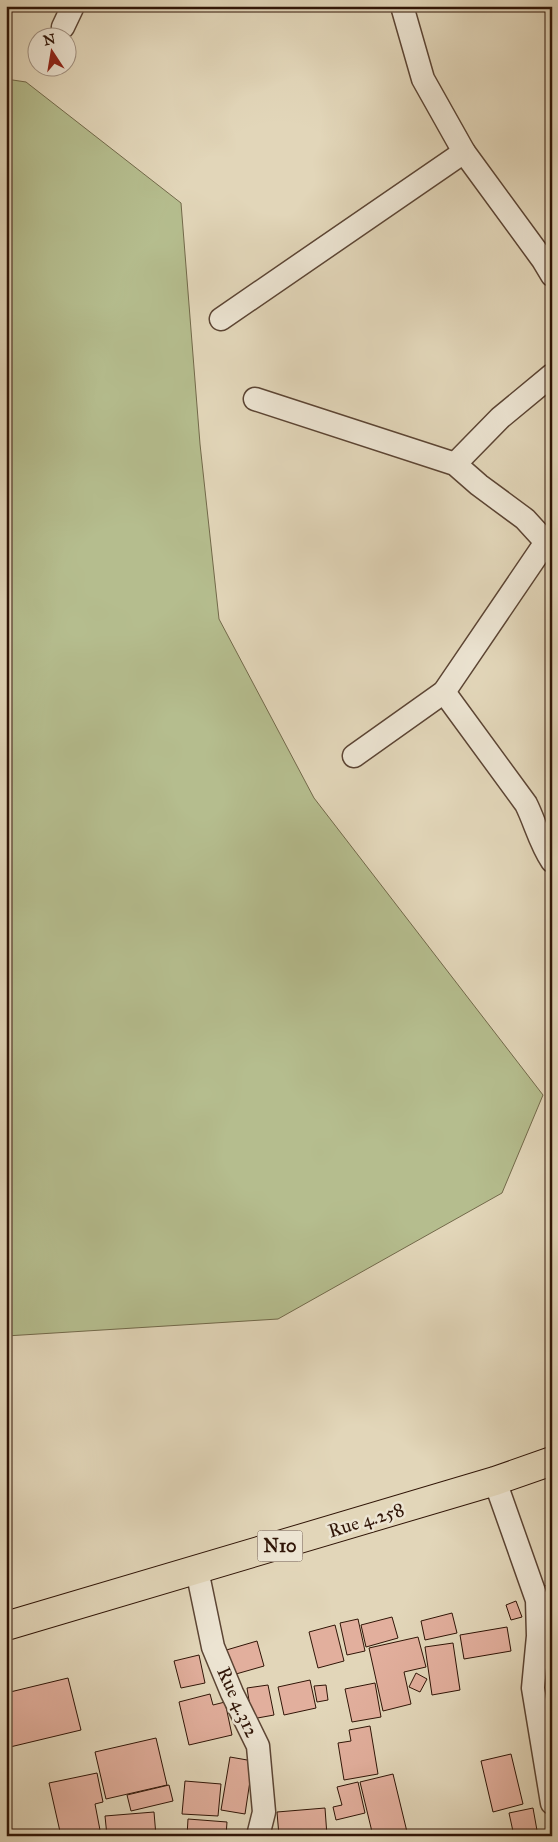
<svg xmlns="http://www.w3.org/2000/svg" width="558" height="1842" font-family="'IM FELL Great Primer',serif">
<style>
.green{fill:#b5bd8e;stroke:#72694a}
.building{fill:#e2af9d;stroke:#301507}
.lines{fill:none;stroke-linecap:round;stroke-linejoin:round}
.street-casing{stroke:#5c4534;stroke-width:25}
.highway-casing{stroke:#301507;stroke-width:30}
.street{stroke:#ece4d2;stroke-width:22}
.highway{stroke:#e2d6b9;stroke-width:28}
.labels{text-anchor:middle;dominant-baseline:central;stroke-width:5;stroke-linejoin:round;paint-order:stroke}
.shield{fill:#ece4d2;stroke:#685344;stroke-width:1}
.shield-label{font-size:18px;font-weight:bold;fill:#301507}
.street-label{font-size:19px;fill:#301507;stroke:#ece4d2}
</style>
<rect width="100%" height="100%" fill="#e2d6b9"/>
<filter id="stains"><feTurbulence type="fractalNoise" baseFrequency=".004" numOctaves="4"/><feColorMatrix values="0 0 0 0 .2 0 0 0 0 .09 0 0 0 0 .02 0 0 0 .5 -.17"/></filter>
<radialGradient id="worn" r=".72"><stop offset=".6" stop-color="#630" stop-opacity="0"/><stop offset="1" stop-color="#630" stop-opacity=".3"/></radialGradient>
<!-- green -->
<path class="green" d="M6,79L26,82L181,203L200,444L219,619L314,798L543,1095L502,1193L278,1319L6,1336Z"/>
<!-- building -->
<g class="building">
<path d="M552,1584V1622L550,1623L541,1587Z"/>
<path d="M516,1601L522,1617L511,1620L506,1605Z"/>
<path d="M452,1613L457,1633L425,1640L421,1621Z"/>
<path d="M392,1617L398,1638L366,1647L361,1625Z"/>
<path d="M358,1619L365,1651L347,1655L340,1623Z"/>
<path d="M335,1625L344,1661L318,1668L309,1632Z"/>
<path d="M507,1627L511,1651L464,1659L460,1635Z"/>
<path d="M418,1637L426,1667L404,1672L411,1704L383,1711L369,1648Z"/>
<path d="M257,1641L264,1666L229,1676L223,1651Z"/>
<path d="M453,1643L460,1690L432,1695L425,1647Z"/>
<path d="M199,1655L205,1683L181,1688L174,1661Z"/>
<path d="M416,1673L427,1679L420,1692L409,1687Z"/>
<path d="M68,1678L81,1730L10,1747L6,1732V1693Z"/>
<path d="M310,1680L316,1708L284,1715L278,1687Z"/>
<path d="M375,1683L381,1717L352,1722L345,1689Z"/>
<path d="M268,1685L274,1715L252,1719L247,1688Z"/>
<path d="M326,1685L328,1700L317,1702L314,1686Z"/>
<path d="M210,1694L213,1705L225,1702L232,1735L189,1745L179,1702Z"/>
<path d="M370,1726L378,1774L344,1780L338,1743L351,1741L349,1730Z"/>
<path d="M156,1738L167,1785L106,1799L95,1752Z"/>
<path d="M511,1754L523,1804L493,1812L481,1761Z"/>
<path d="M230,1757L253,1761L245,1814L221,1810Z"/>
<path d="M97,1773L103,1802L95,1804L100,1830L75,1836H61L49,1783Z"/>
<path d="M393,1774L408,1836H373L360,1782Z"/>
<path d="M185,1781L221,1784L218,1816L182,1814Z"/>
<path d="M358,1782L365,1813L336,1820L333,1807L342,1805L337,1787Z"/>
<path d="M169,1785L173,1801L131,1811L127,1795Z"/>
<path d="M325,1808L327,1836H279L277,1812Z"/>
<path d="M533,1808L538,1836H514L509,1813Z"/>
<path d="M154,1812L156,1836H107L105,1816Z"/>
<path d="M188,1819L227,1822L226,1836H187Z"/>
</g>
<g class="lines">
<defs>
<g id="street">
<path d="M402,6L423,79L464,152L543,260L552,275"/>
<path d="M63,27L73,6"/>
<path d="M221,319L464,152"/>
<path d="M255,399L455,464L479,485L525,519L546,542L444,692L354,756"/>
<path d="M455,464L500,418L552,375"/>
<path d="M444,692L526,804C535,822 540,843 552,861"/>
<path d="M495,1481L537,1600L538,1636L533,1688L552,1803"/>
<path d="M197,1570L213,1647L232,1693L258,1746L264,1812L258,1836"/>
</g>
<path id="highway" d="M6,1626L495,1481L552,1461"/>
</defs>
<!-- street casing -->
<use href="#street" class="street-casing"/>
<!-- highway casing -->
<use href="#highway" class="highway-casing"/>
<!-- street -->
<use href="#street" class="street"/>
<!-- highway -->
<use href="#highway" class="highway"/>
</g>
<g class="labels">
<!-- shield labels -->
<rect class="shield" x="257.5" y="1530.5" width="45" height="31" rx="4"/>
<g class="shield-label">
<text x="280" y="1546">N10</text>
</g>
<!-- street labels -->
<g class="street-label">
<text transform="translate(366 1520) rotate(-17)">Rue 4.258</text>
<text transform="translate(238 1702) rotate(66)">Rue 4.312</text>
</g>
</g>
<!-- margin -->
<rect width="558" height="1842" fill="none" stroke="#e2d6b9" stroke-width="25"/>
<rect x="8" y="8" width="543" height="1827" fill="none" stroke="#301507" stroke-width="2.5"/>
<rect x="12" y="12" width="533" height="1817" fill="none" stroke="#301507"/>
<!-- north arrow -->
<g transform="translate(52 52) rotate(348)"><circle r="24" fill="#ece4d2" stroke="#a19181"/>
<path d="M0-4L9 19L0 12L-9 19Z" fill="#8f2418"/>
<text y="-8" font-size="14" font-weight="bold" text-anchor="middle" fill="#301507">N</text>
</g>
<rect width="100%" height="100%" filter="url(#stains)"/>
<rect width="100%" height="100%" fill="url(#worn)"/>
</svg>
